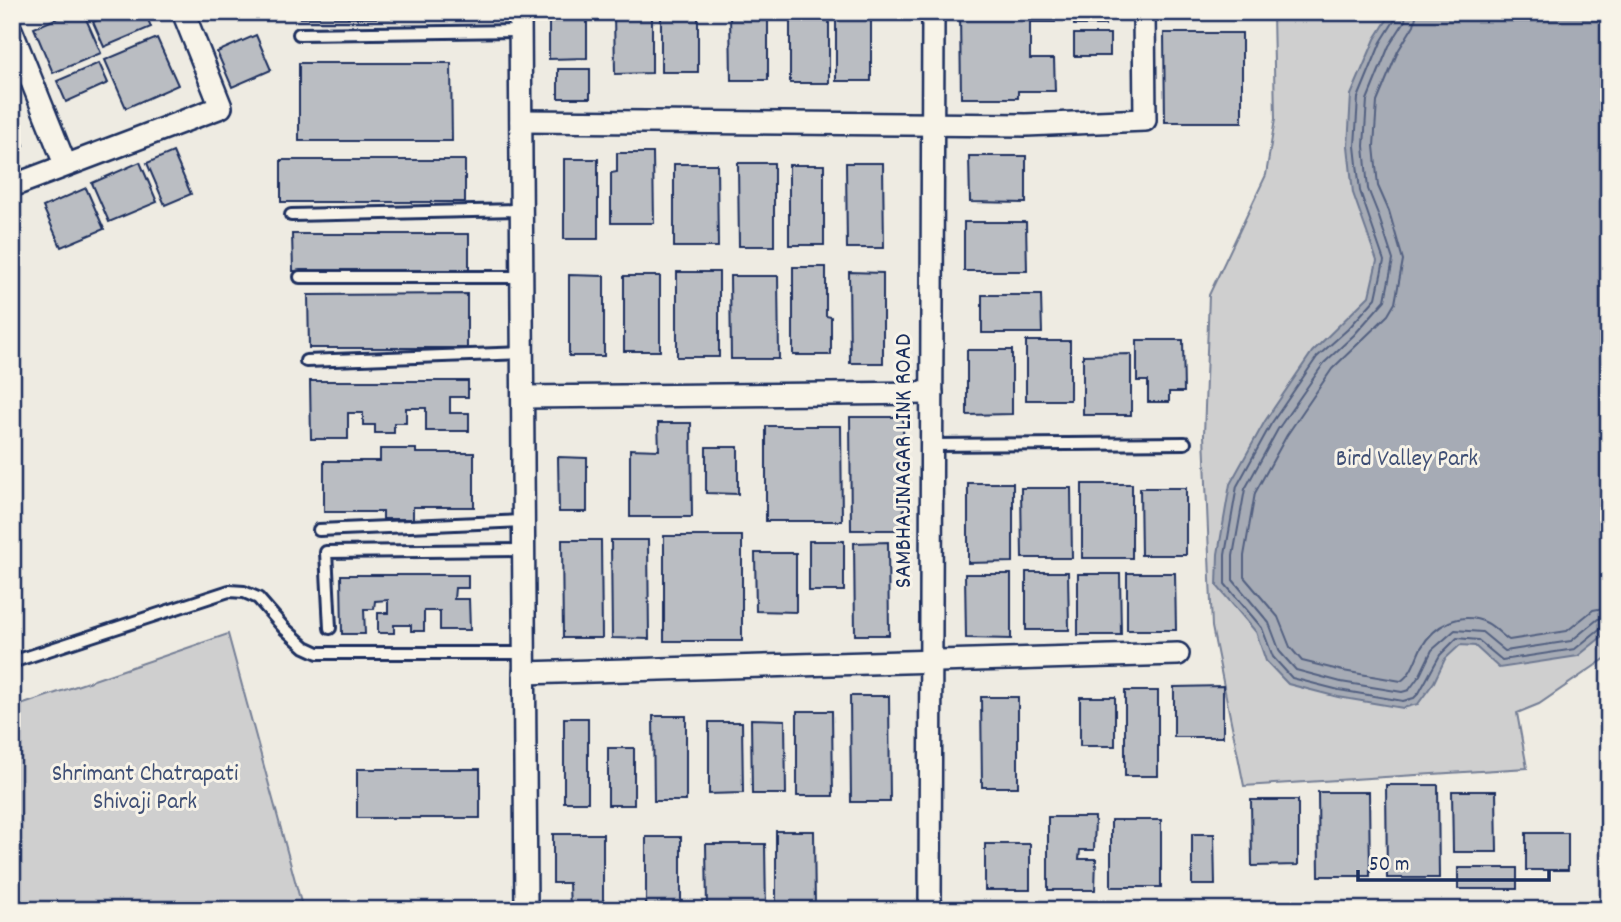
<svg xmlns="http://www.w3.org/2000/svg" width="1621" height="922" font-family="Dekko,sans-serif">
<style>
.green{fill:#cfcfcf;stroke:#757f96;stroke-width:2}
.water{fill:#a6abb5;stroke:#6e7992;stroke-width:2}
.lines{fill:none;stroke-linecap:round;stroke-linejoin:round}
.shore{stroke:#536181;stroke-width:2}
.building{fill:#babdc2;stroke:#1b2f5e;stroke-width:2}
.service-casing{stroke:#1b2f5e;stroke-width:16}
.minor-casing{stroke:#1b2f5e;stroke-width:26}
.service{stroke:#f7f3e8;stroke-width:10}
.minor{stroke:#f7f3e8;stroke-width:21}
.labels{text-anchor:middle;dominant-baseline:central;stroke-width:6;stroke-linejoin:round;paint-order:stroke}
.park-label{font-size:24px;fill:#3f4f75;stroke:#f7f3e8}
.street-label{font-size:24px;fill:#1b2f5e;stroke:#f7f3e8}
</style>
<rect width="100%" height="100%" fill="#eeebe2"/>
<filter id="ink" filterUnits="userSpaceOnUse"><feTurbulence type="fractalNoise" baseFrequency=".0143" numOctaves="2"/><feDisplacementMap in="SourceGraphic" scale="14" xChannelSelector="R" yChannelSelector="G"/><feConvolveMatrix kernelMatrix="1 2 1 2 8 2 1 2 1" color-interpolation-filters="sRGB"/></filter>
<g filter="url(#ink)">
<!-- green -->
<g class="green">
<path d="M1273,12H1609V656L1539,704L1517,713L1527,768L1244,786L1212,627L1204,435L1209,295L1266,175L1275,119Z"/>
<path d="M228,634L303,910H12V708Z"/>
</g>
<!-- water -->
<path class="water" d="M1392,12H1609V631L1578,656L1499,668L1475,646L1460,645L1445,659L1434,682L1418,704L1403,708L1338,697L1288,684L1266,661L1256,632L1217,586L1218,554L1230,484L1265,421L1312,352L1369,296L1377,261L1353,193L1348,146L1351,95L1375,39Z"/>
<g class="lines">
<!-- shore -->
<g class="shore">
<path d="M1397,12L1396,18L1381,42L1358,98L1355,146L1360,191L1384,261L1376,298L1348,329L1317,357L1271,424L1237,486L1225,555V584L1262,628L1273,657L1292,678L1339,690L1403,701L1414,698L1419,693L1440,655L1457,638L1478,640L1502,660L1575,649L1602,627L1609,626"/>
<path d="M1406,12L1405,21L1389,46L1367,100L1364,146L1368,189L1378,214L1393,260L1385,300L1354,335L1324,363L1278,429L1245,489L1233,556V580L1269,623L1280,652L1296,670L1341,682L1402,692L1409,690L1420,675L1432,650L1455,630L1482,632L1505,651L1571,641L1598,619L1609,617"/>
<path d="M1417,12L1414,25L1398,51L1377,102L1374,146L1378,186L1389,211L1403,260L1395,303L1388,315L1332,369L1287,435L1255,493L1244,556V577L1278,617L1290,647L1302,661L1343,671L1401,681C1412,674 1415,660 1421,648C1434,625 1461,610 1487,623C1495,627 1501,635 1509,640L1567,631L1593,610L1609,607"/>
</g>
</g>
<!-- building -->
<g class="building">
<path d="M72,12H83L101,53L53,73L34,28Z"/>
<path d="M115,12H145L151,27L104,47L93,22Z"/>
<rect x="300" y="12" width="158" height="6"/>
<path d="M549,12H587V58L549,59Z"/>
<path d="M614,12H652V73L615,74Z"/>
<rect x="661" y="12" width="37" height="60"/>
<path d="M730,12H768V80H731Z"/>
<rect x="790" y="12" width="39" height="71"/>
<rect x="836" y="12" width="35" height="69"/>
<path d="M960,12H1055V22H1030V59H1054L1055,91H1018V98H961Z"/>
<path d="M1074,12H1104L1105,25H1074Z"/>
<path d="M1164,33H1242V122H1165Z"/>
<rect x="1074" y="34" width="36" height="22"/>
<path d="M256,35L271,70L232,87L217,52Z"/>
<path d="M157,38L178,85L126,108L105,60Z"/>
<path d="M99,63L108,83L66,102L57,81Z"/>
<path d="M299,63H451L452,141H299Z"/>
<rect x="558" y="69" width="32" height="29"/>
<path d="M12,118L24,145L12,150Z"/>
<path d="M173,152L191,194L165,205L147,163Z"/>
<path d="M617,153H653L654,223H611V173L617,172Z"/>
<path d="M969,156H1026V203L970,202Z"/>
<rect x="564" y="159" width="34" height="80"/>
<rect x="281" y="160" width="184" height="42"/>
<path d="M140,162L157,202L109,222L92,183Z"/>
<path d="M738,163H774V246H739Z"/>
<path d="M846,163H883L884,248H847Z"/>
<path d="M674,164H717L718,247H674Z"/>
<rect x="789" y="165" width="35" height="80"/>
<path d="M86,188L104,229L61,247L43,207Z"/>
<path d="M964,222H1026L1027,271H964Z"/>
<path d="M292,234H469V271H293Z"/>
<path d="M793,267H826V316L831,317V355H793Z"/>
<rect x="677" y="272" width="42" height="85"/>
<path d="M849,272L883,273V363H850Z"/>
<path d="M569,275L604,276V356H569Z"/>
<rect x="624" y="276" width="36" height="75"/>
<path d="M730,276H778L779,359H731Z"/>
<path d="M467,294V348H309L308,295Z"/>
<path d="M982,295H1041L1042,333H982Z"/>
<path d="M1137,340H1183L1184,392H1169V402H1148V381H1137Z"/>
<rect x="1026" y="341" width="44" height="59"/>
<path d="M967,350H1012V414L967,415Z"/>
<path d="M1131,354V415H1083V355Z"/>
<path d="M310,381H468V397H450V413H469V431H426V408H406V423H394V433H375V425H363V413H348V439H311Z"/>
<path d="M850,417H903L904,530H851Z"/>
<path d="M658,423H691L692,517H630V449L659,450Z"/>
<path d="M766,426H841L842,521H766Z"/>
<path d="M706,447H738V494L706,493Z"/>
<path d="M380,449H416V453H474V507H413V519H383V512H324V461H380Z"/>
<path d="M558,457L587,458V512H559Z"/>
<path d="M968,483H1013V562L968,563Z"/>
<rect x="1082" y="484" width="50" height="74"/>
<path d="M1021,488H1071L1072,558H1022Z"/>
<path d="M1140,488H1186V555H1141Z"/>
<rect x="664" y="536" width="78" height="105"/>
<path d="M562,540H601L602,638H563Z"/>
<path d="M611,540H648L649,639L612,638Z"/>
<rect x="809" y="541" width="35" height="50"/>
<path d="M888,542L889,635H855L854,543Z"/>
<path d="M755,553H796V612L756,611Z"/>
<path d="M1026,572H1068L1069,630H1026Z"/>
<path d="M1127,573H1175L1176,630H1127Z"/>
<path d="M965,574H1011V639L966,638Z"/>
<path d="M1078,574H1120L1121,635H1078Z"/>
<path d="M341,575H468V588H455L454,599H469L470,630H440V611H424V631H411V625H394V633H378V613H388V600L375,601L374,609H364L365,634H342Z"/>
<path d="M1223,686V737H1174V687Z"/>
<rect x="1125" y="691" width="33" height="85"/>
<path d="M850,696H889L890,802H851Z"/>
<path d="M981,697H1018V787H982Z"/>
<rect x="1080" y="697" width="35" height="49"/>
<path d="M797,711H832L833,796H797Z"/>
<path d="M653,716H686V801H654Z"/>
<rect x="564" y="718" width="24" height="84"/>
<path d="M751,719L785,720L786,794H752Z"/>
<path d="M709,722H742L743,793L709,794Z"/>
<rect x="608" y="748" width="26" height="57"/>
<rect x="357" y="769" width="123" height="49"/>
<path d="M1386,785H1438L1439,878H1387Z"/>
<path d="M1452,791H1496L1497,852H1453Z"/>
<path d="M1318,792H1369L1370,876H1319Z"/>
<path d="M1251,800H1298V865L1252,866Z"/>
<path d="M1048,817H1095L1094,850H1080L1079,859H1096L1095,890H1048Z"/>
<rect x="1111" y="820" width="50" height="67"/>
<path d="M776,831H814L815,907H776Z"/>
<rect x="1526" y="833" width="42" height="37"/>
<path d="M553,834H603V910H570L569,883H553Z"/>
<path d="M1192,834H1214L1215,885H1192Z"/>
<rect x="646" y="837" width="35" height="73"/>
<path d="M706,844H765L766,910H707Z"/>
<rect x="985" y="844" width="45" height="46"/>
<rect x="1458" y="868" width="59" height="21"/>
</g>
<g class="lines">
<defs>
<g id="service">
<path d="M299,34L520,31"/>
<path d="M291,215L522,210"/>
<path d="M300,277H522"/>
<path d="M306,361L522,353"/>
<path d="M931,445L1185,443"/>
<path d="M319,530L523,521"/>
<path d="M330,628L326,552L523,550"/>
<path d="M12,662L229,591L244,592L258,598L284,628L305,647L318,653H524"/>
</g>
<g id="minor">
<path d="M520,12L526,910"/>
<path d="M12,32L65,164"/>
<path d="M521,121L1026,125L1145,120L1144,12"/>
<path d="M12,186L221,107L183,12"/>
<path d="M523,397L932,393"/>
<path d="M524,673L1178,654"/>
<path d="M930,910L933,12"/>
</g>
</defs>
<!-- service casing -->
<use href="#service" class="service-casing"/>
<!-- minor casing -->
<use href="#minor" class="minor-casing"/>
<!-- service -->
<use href="#service" class="service"/>
<!-- minor -->
<use href="#minor" class="minor"/>
</g>
</g>
<g class="labels">
<!-- park labels -->
<g class="park-label">
<text x="1407" y="460">Bird Valley Park</text>
<text x="145" y="775">Shrimant Chatrapati<tspan x="145" dy="28">Shivaji Park</tspan></text>
</g>
<!-- street labels -->
<g class="street-label">
<text transform="translate(905 461) rotate(-90)">SAMBHAJINAGAR LINK ROAD</text>
</g>
</g>
<!-- margin -->
<rect width="1621" height="922" fill="none" stroke="#f7f3e8" stroke-width="42"/>
<rect x="21" y="21" width="1579" height="880" fill="none" stroke="#1b2f5e" stroke-width="2.5" filter="url(#ink)"/>
<!-- scale -->
<path d="M1358 870v10h191v-10" fill="none" stroke="#1b2f5e" stroke-width="3.5"/>
<text x="1369" y="870" font-size="21" fill="#1b2f5e" stroke="#f7f3e8" stroke-width="5" paint-order="stroke">50 m</text>
</svg>
